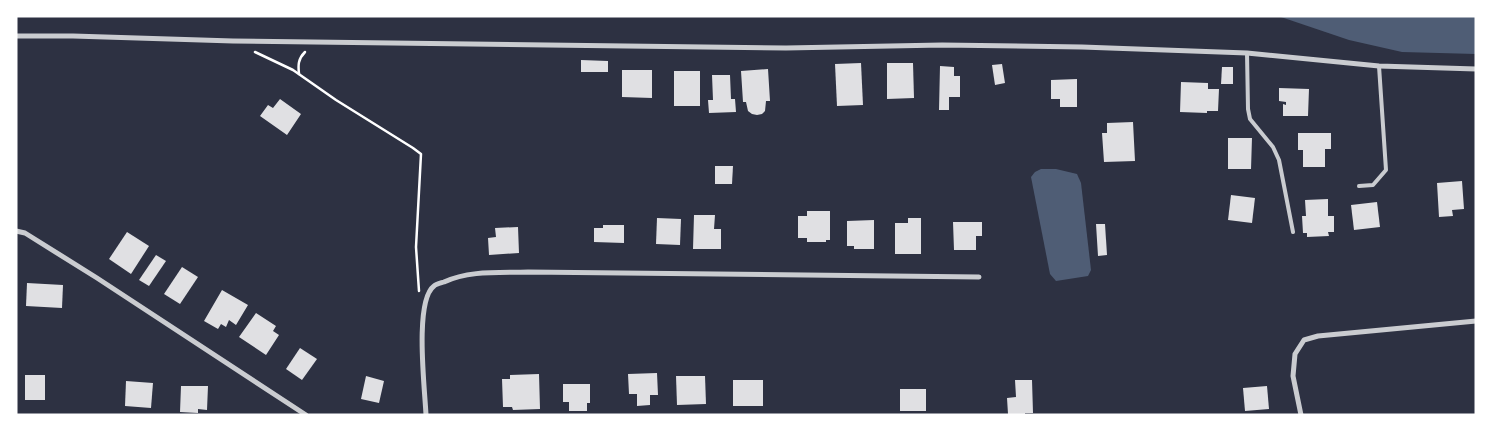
<svg xmlns="http://www.w3.org/2000/svg" width="1492" height="431" font-family="'DejaVu Sans',sans-serif">
<style>
.water{fill:#4f5d75}
.building{fill:#e0e0e3}
.lines{fill:none;stroke-linecap:round;stroke-linejoin:round}
.path{stroke:#fff;stroke-width:2.5}
.service{stroke:#caccd0;stroke-width:4}
.minor{stroke:#caccd0;stroke-width:5}
</style>
<rect width="100%" height="100%" fill="#2d3142"/>
<!-- water -->
<g class="water">
<path d="M1278,16H1476V54L1402,52L1349,40Z"/>
<path d="M1041,169H1056L1077,174L1081,183L1091,270L1088,276L1056,281L1050,274L1031,177L1035,172Z"/>
</g>
<!-- building -->
<g class="building">
<path d="M581,60L608,61V72H581Z"/>
<path d="M861,63L863,105L837,106L835,64Z"/>
<path d="M887,63H913L914,98L887,99Z"/>
<path d="M1002,64L1005,83L995,85L992,65Z"/>
<path d="M940,66L954,67V76H960V97H949V110H939Z"/>
<path d="M1222,67H1233V84H1221Z"/>
<path d="M768,69L770,101H766L765,111L762,114L757,115L752,114L748,111L746,102H743L741,71Z"/>
<path d="M622,70H652V98L622,97Z"/>
<rect x="674" y="71" width="26" height="35"/>
<path d="M712,75H730L731,99H735L736,112L709,113L708,100H713Z"/>
<path d="M1077,79V107H1060V99H1051V80Z"/>
<path d="M1181,82L1208,83V89H1219L1218,111H1207V113L1180,112Z"/>
<path d="M1279,88L1309,89L1308,116H1283V104L1286,105V102L1279,101Z"/>
<path d="M280,99L301,114L287,135L260,116L268,105L273,108Z"/>
<path d="M1133,122L1135,161L1104,162L1102,133H1107V123Z"/>
<path d="M1298,133H1331V149H1325V167H1303V150H1298Z"/>
<path d="M1228,138H1252L1251,169H1228Z"/>
<path d="M715,166H733L732,184H715Z"/>
<path d="M1462,181L1464,209L1452,210L1453,216L1439,217L1437,183Z"/>
<path d="M1231,195L1255,198L1252,223L1228,220Z"/>
<path d="M1328,199V216H1334V232H1328L1329,236L1307,237V233H1303L1302,216H1306L1305,200Z"/>
<path d="M1377,202L1380,227L1354,230L1351,205Z"/>
<path d="M807,211H830V240H826V242H807V238H798V216H807Z"/>
<path d="M694,215H715L714,229H721V249H693Z"/>
<path d="M657,218L681,219L680,245L656,244Z"/>
<path d="M908,218H921V254H895V223H908Z"/>
<path d="M874,220V249H854V246H847V221Z"/>
<path d="M953,222H982V236H976V250H954Z"/>
<path d="M1096,224H1105L1107,255L1098,256Z"/>
<path d="M603,225H624V243L594,242V228H603Z"/>
<path d="M518,227L519,253L489,255L488,238L496,237L495,228Z"/>
<path d="M127,232L149,246L131,274L109,259Z"/>
<path d="M156,255L166,261L149,286L139,280Z"/>
<path d="M182,267L198,277L180,304L164,294Z"/>
<path d="M27,283L63,285L62,308L26,306Z"/>
<path d="M222,290L248,305L236,325L229,320L226,327L221,324L218,329L204,321Z"/>
<path d="M256,313L276,326L273,331L279,335L266,355L239,337Z"/>
<path d="M300,348L317,359L302,380L286,369Z"/>
<path d="M657,373L658,395H650V405L637,406V394H629L628,374Z"/>
<path d="M539,374L540,409L513,410L512,407H503L502,379H510V375Z"/>
<rect x="25" y="375" width="20" height="25"/>
<path d="M366,376L384,381L379,403L361,399Z"/>
<path d="M676,376H705L706,404L677,405Z"/>
<rect x="733" y="380" width="30" height="26"/>
<path d="M1015,380H1032L1033,413H1025V415L1008,414L1007,398L1016,397Z"/>
<path d="M126,381L153,383L151,408L125,406Z"/>
<path d="M563,384H590V403H587V411H569V402H563Z"/>
<path d="M181,386H208L207,410L198,409V413L180,412Z"/>
<path d="M1267,386L1269,409L1245,411L1243,388Z"/>
<rect x="900" y="389" width="26" height="22"/>
</g>
<g class="lines">
<!-- path -->
<g class="path">
<path d="M255,52L293,70L336,100L413,148L421,154L416,247L419,291"/>
<path d="M299,74C298,65 298,59 305,52"/>
</g>
<!-- service -->
<g class="service">
<path d="M1247,53L1248,109L1250,119L1273,147L1279,160L1293,232"/>
<path d="M1359,186L1373,185L1386,170L1379,66"/>
</g>
<!-- minor -->
<g class="minor">
<path d="M16,36H73L233,41L786,48L942,45L1082,47L1247,53L1379,66L1476,69"/>
<path d="M16,231L25,233L97,278L306,415"/>
<path d="M426,415C425,390 414,301 434,286C436,284 441,283 444,282C470,270 500,273 528,272L979,277"/>
<path d="M1301,415L1293,376L1295,354L1304,340L1318,336L1476,321"/>
</g>
</g>
<!-- border -->
<rect width="1492" height="431" fill="none" stroke="#ffffff" stroke-width="35"/>
</svg>
